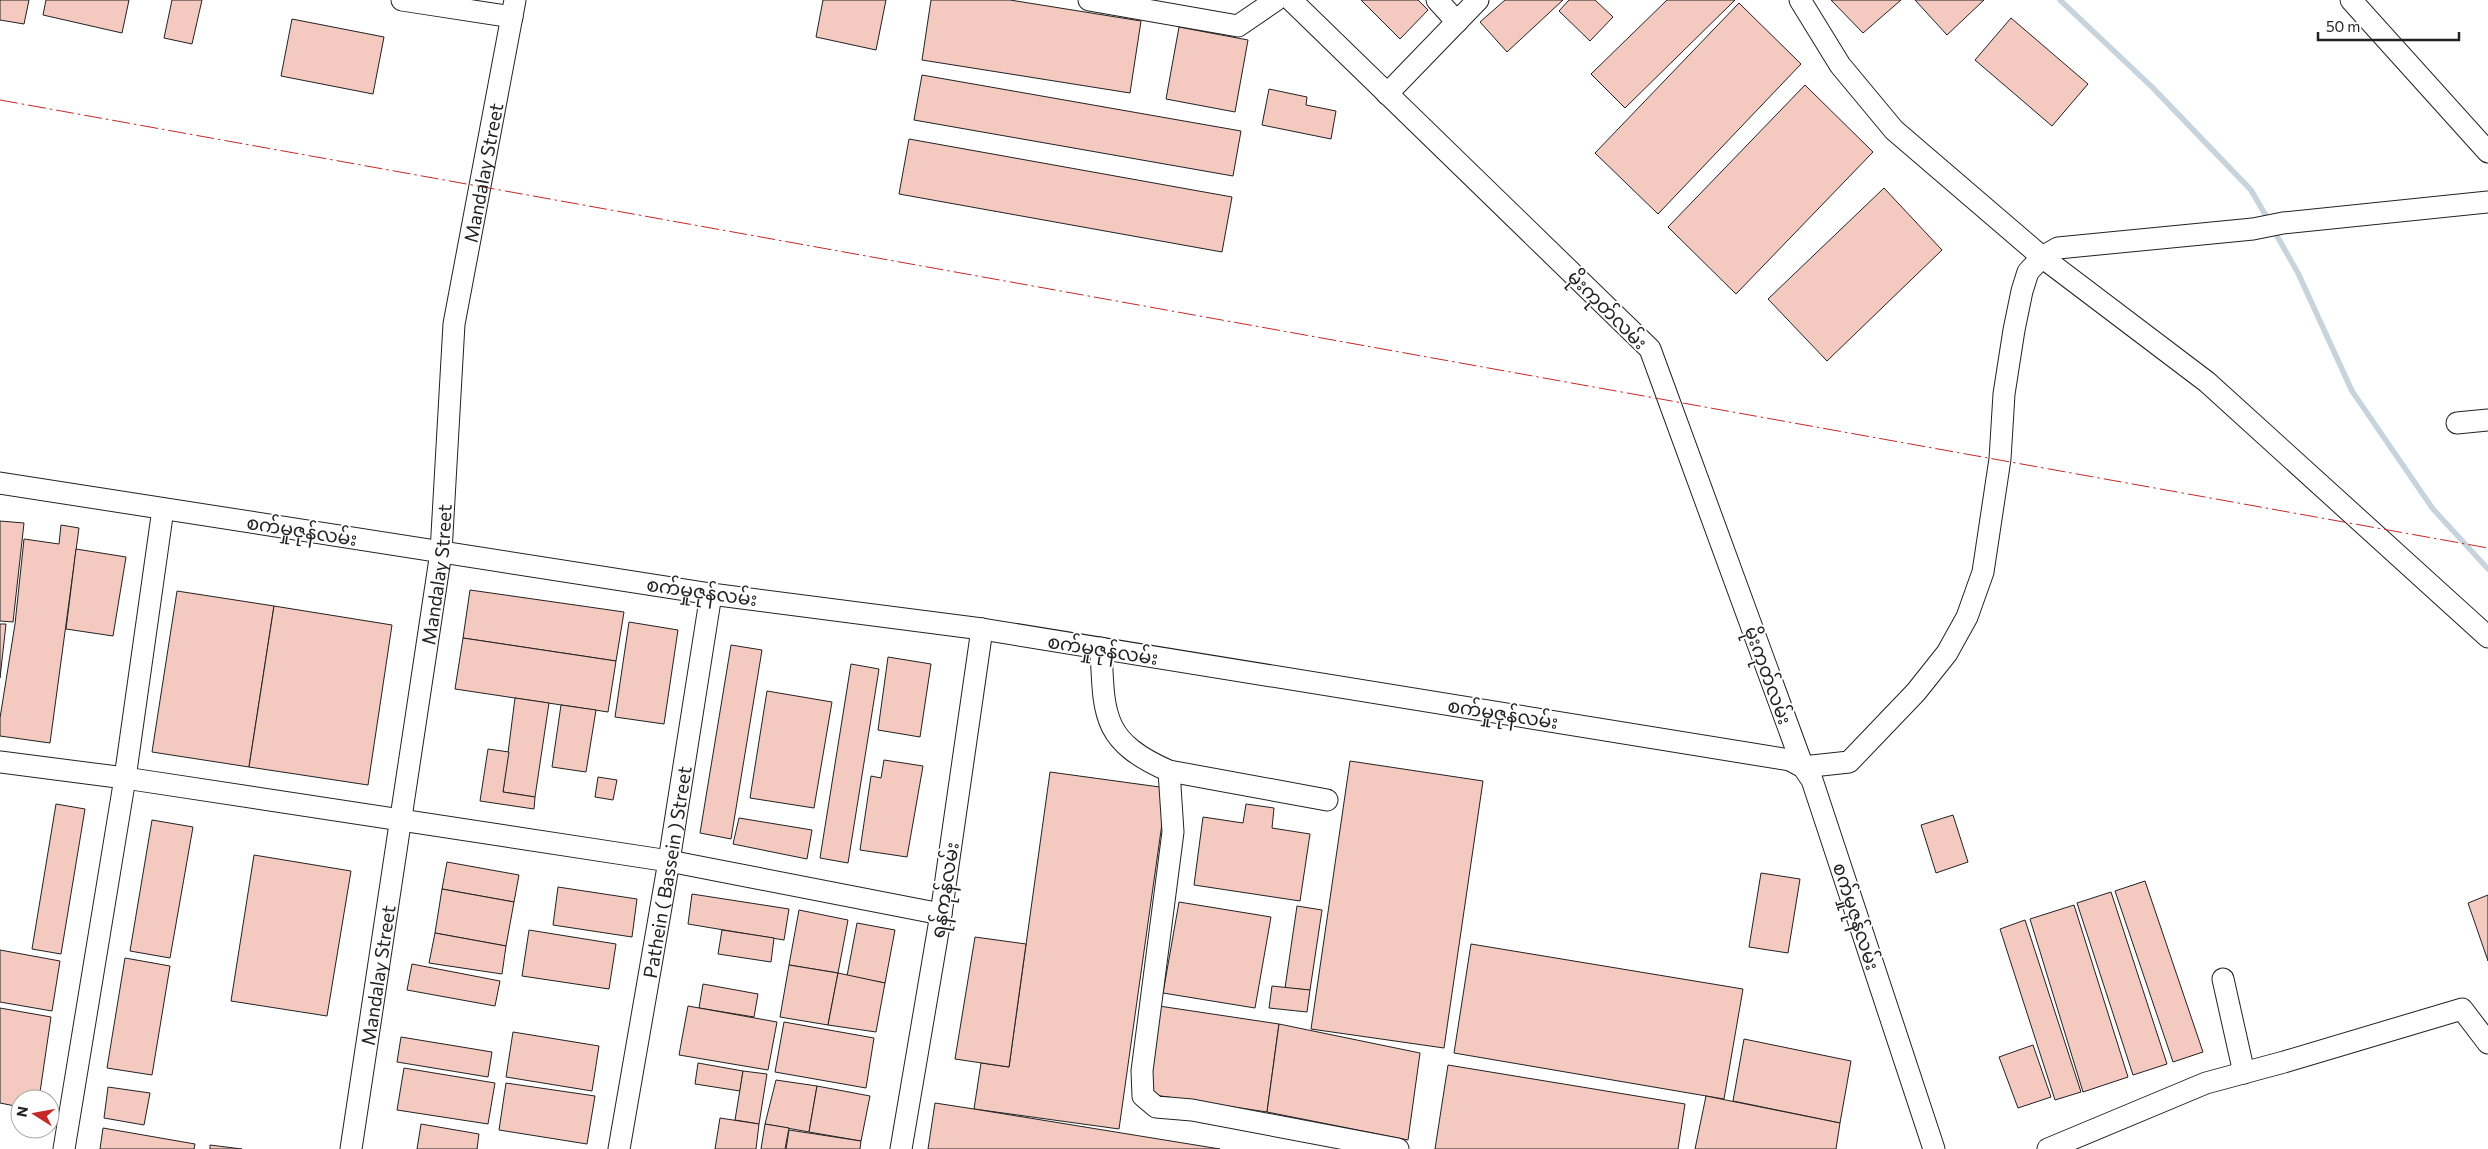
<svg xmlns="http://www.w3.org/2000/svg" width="2488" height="1149" font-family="Commissioner,'Noto Sans Myanmar',sans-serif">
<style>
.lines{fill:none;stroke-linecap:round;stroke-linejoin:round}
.stream{stroke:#c7d3dd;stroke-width:5.5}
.building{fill:#f3c9c0;stroke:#222}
.minor-casing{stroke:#222;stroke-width:23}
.minor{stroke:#fff;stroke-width:21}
.power{stroke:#c62828;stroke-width:1;stroke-dasharray:18 4 2.5 4;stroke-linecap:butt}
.labels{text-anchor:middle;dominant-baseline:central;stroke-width:4;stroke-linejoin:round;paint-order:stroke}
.street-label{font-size:19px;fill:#222;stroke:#fff}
</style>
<rect width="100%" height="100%" fill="#fff"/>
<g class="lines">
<!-- stream -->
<g class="stream">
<path d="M2060,0L2153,88L2251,190L2269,221"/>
<path d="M2273,229L2298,273L2352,391L2433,509L2488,569"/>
</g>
</g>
<!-- building -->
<g class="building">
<path d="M0,0H29L24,24L0,20Z"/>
<path d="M46,0H129L122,33L43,15Z"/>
<path d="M172,0H202L192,44L164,38Z"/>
<path d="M823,0H886L876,50L816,37Z"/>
<path d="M931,0H1010L1141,21L1130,93L922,60Z"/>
<path d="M1361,0H1418L1428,10L1400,39Z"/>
<path d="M1505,0H1563L1507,52L1480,22Z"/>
<path d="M1569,0H1595L1613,17L1590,41L1559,11Z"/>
<path d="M1667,0H1735L1625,108L1591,74Z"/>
<path d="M1831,0H1901L1863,33Z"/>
<path d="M1915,0H1984L1947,35Z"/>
<path d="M1739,3L1801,64L1658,214L1595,153Z"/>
<path d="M2011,18L2088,84L2052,126L1975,60Z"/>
<path d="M292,19L384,37L373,94L281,76Z"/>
<path d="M1179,27L1248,40L1235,112L1166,99Z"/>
<path d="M922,75L1241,131L1233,176L914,120Z"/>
<path d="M1805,85L1873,152L1736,294L1668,227Z"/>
<path d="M1269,89L1307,97L1306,105L1336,111L1331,139L1262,125Z"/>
<path d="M909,139L1232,197L1222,252L899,194Z"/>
<path d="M1884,188L1942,250L1827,361L1768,299Z"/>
<path d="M0,521L24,523L13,622L0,621Z"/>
<path d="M61,525L79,528L50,743L0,736V718L15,624L24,539L59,544Z"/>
<path d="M76,549L126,557L113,636L66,629Z"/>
<path d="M470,590L624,612L616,661L463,638Z"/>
<path d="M177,591L274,606L249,767L152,752Z"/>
<path d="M274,606L392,625L368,785L249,767Z"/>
<path d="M629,622L678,630L664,724L615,717Z"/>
<path d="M0,624H6L0,678Z"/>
<path d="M463,638L616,661L608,712L455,689Z"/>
<path d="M731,645L762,650L731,839L700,833Z"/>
<path d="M888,657L931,664L920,737L878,730Z"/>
<path d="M851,664L879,669L848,863L820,858Z"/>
<path d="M767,691L832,702L814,808L750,798Z"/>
<path d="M515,698L549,703L535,797L503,792Z"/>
<path d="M561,705L596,710L586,772L552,767Z"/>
<path d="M488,749L509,752L503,792L535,797L534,809L480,801Z"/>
<path d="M884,760L923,766L907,857L860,850L871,776L881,778Z"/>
<path d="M1350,761L1483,781L1444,1048L1311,1029Z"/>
<path d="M1050,772L1167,788L1119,1129L974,1109L981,1063L1009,1067Z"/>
<path d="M598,777L617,780L613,800L595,797Z"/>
<path d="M56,804L85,809L61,954L32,949Z"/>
<path d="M1246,804L1274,808L1272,828L1310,834L1300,901L1194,885L1203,817L1243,823Z"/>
<path d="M1953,815L1968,862L1936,873L1921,825Z"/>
<path d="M739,818L812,830L807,859L733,844Z"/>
<path d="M152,820L193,827L170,958L130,951Z"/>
<path d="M254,855L351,871L327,1016L231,1001Z"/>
<path d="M447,862L519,875L514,902L442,889Z"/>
<path d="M1761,873L1800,879L1788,953L1749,947Z"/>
<path d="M2145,881L2203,1052L2173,1062L2115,891Z"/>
<path d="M558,887L637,899L632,937L553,925Z"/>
<path d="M442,889L514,902L506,946L435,933Z"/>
<path d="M2111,892L2167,1064L2133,1075L2077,903Z"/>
<path d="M692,894L789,909L784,940L688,924Z"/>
<path d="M2488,895V961L2468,903Z"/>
<path d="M1179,902L1271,917L1255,1008L1163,993Z"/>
<path d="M2074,905L2128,1077L2083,1092L2030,919Z"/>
<path d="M1297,906L1322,910L1310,990L1285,988Z"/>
<path d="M799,910L848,920L838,973L789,965Z"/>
<path d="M2025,920L2081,1092L2055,1100L2000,929Z"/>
<path d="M857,923L895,930L885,983L847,976Z"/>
<path d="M529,930L616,944L609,989L522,976Z"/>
<path d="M722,930L774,938L771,962L718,954Z"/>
<path d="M435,933L506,946L502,974L429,963Z"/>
<path d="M975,937L1026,944L1009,1067L955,1059Z"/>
<path d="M1471,944L1743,989L1724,1099L1454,1053Z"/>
<path d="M0,950L60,961L52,1011L0,1002Z"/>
<path d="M125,958L170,966L152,1075L107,1068Z"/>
<path d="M412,964L500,981L495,1006L407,990Z"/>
<path d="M789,965L838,973L828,1025L780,1017Z"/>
<path d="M838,973L885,983L876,1032L828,1025Z"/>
<path d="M703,984L758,994L754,1017L699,1008Z"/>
<path d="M1272,986L1310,990L1307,1012L1269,1008Z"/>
<path d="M688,1006L777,1022L768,1070L679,1055Z"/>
<path d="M1159,1006L1279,1024L1267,1112L1148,1094Z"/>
<path d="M0,1008L51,1017L39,1099H20V1107L0,1103Z"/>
<path d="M784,1022L874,1038L866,1088L775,1072Z"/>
<path d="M1279,1024L1420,1053L1408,1140L1267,1112Z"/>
<path d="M513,1032L599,1046L592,1091L506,1077Z"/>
<path d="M401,1037L492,1052L488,1077L397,1062Z"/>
<path d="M1744,1039L1851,1061L1840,1123L1733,1101Z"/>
<path d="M2033,1045L2051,1097L2018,1108L1999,1057Z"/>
<path d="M698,1063L743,1071L740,1091L695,1084Z"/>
<path d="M1448,1065L1685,1104L1678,1149H1435Z"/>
<path d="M404,1068L495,1083L488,1124L397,1110Z"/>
<path d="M743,1071L767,1074L759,1124L735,1120Z"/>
<path d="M776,1080L817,1086L809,1132L765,1124Z"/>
<path d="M506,1083L595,1096L587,1144L499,1130Z"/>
<path d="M817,1086L870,1096L861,1141L809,1132Z"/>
<path d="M108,1087L150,1093L144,1125L104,1118Z"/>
<path d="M1706,1096L1840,1123L1836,1149H1695Z"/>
<path d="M935,1103L974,1109L1220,1149H928Z"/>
<path d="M720,1118L759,1124L756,1149H715Z"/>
<path d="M421,1124L479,1134L477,1149H417Z"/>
<path d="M765,1124L789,1128L785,1149H761Z"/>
<path d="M103,1128L195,1144L194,1149H100Z"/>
<path d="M789,1130L861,1141L860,1149H786Z"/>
<path d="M210,1145L242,1149H210Z"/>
</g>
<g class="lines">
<defs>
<g id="minor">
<path d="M402,0L512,17"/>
<path d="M1089,0L1238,26L1276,0"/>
<path d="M1291,0L1650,349L1803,767L1849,762L1916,692L1947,653L1967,617L1983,572L2000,459L2004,394L2014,330L2022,291L2028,272L2042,257L2058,248L2253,229L2283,223L2488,202"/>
<path d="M1437,0L1457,22"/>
<path d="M1800,0L1840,65L1894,130L2042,257L2207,382L2488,637"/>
<path d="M2351,0L2488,152"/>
<path d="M1387,94L1478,0"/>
<path d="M2457,423L2488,420"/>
<path d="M0,483L711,594L982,629L1790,760L1803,767L1812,780L1934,1149"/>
<path d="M1101,648C1104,715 1101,741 1169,771L1327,800"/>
<path d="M0,762L125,778L669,861L941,914"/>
<path d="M1169,771L1173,832L1142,1071L1143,1096L1156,1107L1192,1110L1398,1149"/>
<path d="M2223,979L2244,1073"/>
<path d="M64,1149L125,778L163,509"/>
<path id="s1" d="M351,1149L441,552L454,324L515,0"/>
<path id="s2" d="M619,1149L669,861L711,594"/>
<path d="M901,1149L941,914L982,629"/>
<path d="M2048,1149L2206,1083L2284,1062L2462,1009L2488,1043"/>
</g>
</defs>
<!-- minor casing -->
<use href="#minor" class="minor-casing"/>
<!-- minor -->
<use href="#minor" class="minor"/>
<!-- power -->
<path class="power" d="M0,100L2488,548"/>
</g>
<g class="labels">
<!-- street labels -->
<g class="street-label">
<text stroke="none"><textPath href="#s1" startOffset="986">Mandalay Street</textPath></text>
<text transform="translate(1608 309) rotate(45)">မိုးကုတ်လမ်း</text>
<text transform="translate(302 530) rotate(9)">စက်မှုဇုန်လမ်း</text>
<text stroke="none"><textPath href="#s1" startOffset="581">Mandalay Street</textPath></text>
<text transform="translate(702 591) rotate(8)">စက်မှုဇုန်လမ်း</text>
<text transform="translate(1103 649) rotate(9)">စက်မှုဇုန်လမ်း</text>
<text transform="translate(1769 675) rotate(70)">မိုးကုတ်လမ်း</text>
<text transform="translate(1503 713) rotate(9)">စက်မှုဇုန်လမ်း</text>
<text stroke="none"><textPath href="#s2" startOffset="281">Pathein ( Bassein ) Street</textPath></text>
<text transform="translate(944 890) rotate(-81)">ရန်ကုန်လမ်း</text>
<text transform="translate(1857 916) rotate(72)">စက်မှုဇုန်လမ်း</text>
<text stroke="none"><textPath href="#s1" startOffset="176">Mandalay Street</textPath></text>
</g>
</g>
<!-- north arrow -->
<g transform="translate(35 1114) rotate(281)"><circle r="24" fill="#ffffff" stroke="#a7a7a7"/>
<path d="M0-4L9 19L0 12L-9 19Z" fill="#c62828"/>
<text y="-8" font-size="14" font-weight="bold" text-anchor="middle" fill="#222222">N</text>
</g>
<!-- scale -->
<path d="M2318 32v8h141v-8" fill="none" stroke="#222222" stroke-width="2.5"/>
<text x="2326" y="32" font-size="15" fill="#222222" stroke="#ffffff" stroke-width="4" paint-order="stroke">50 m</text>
</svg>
